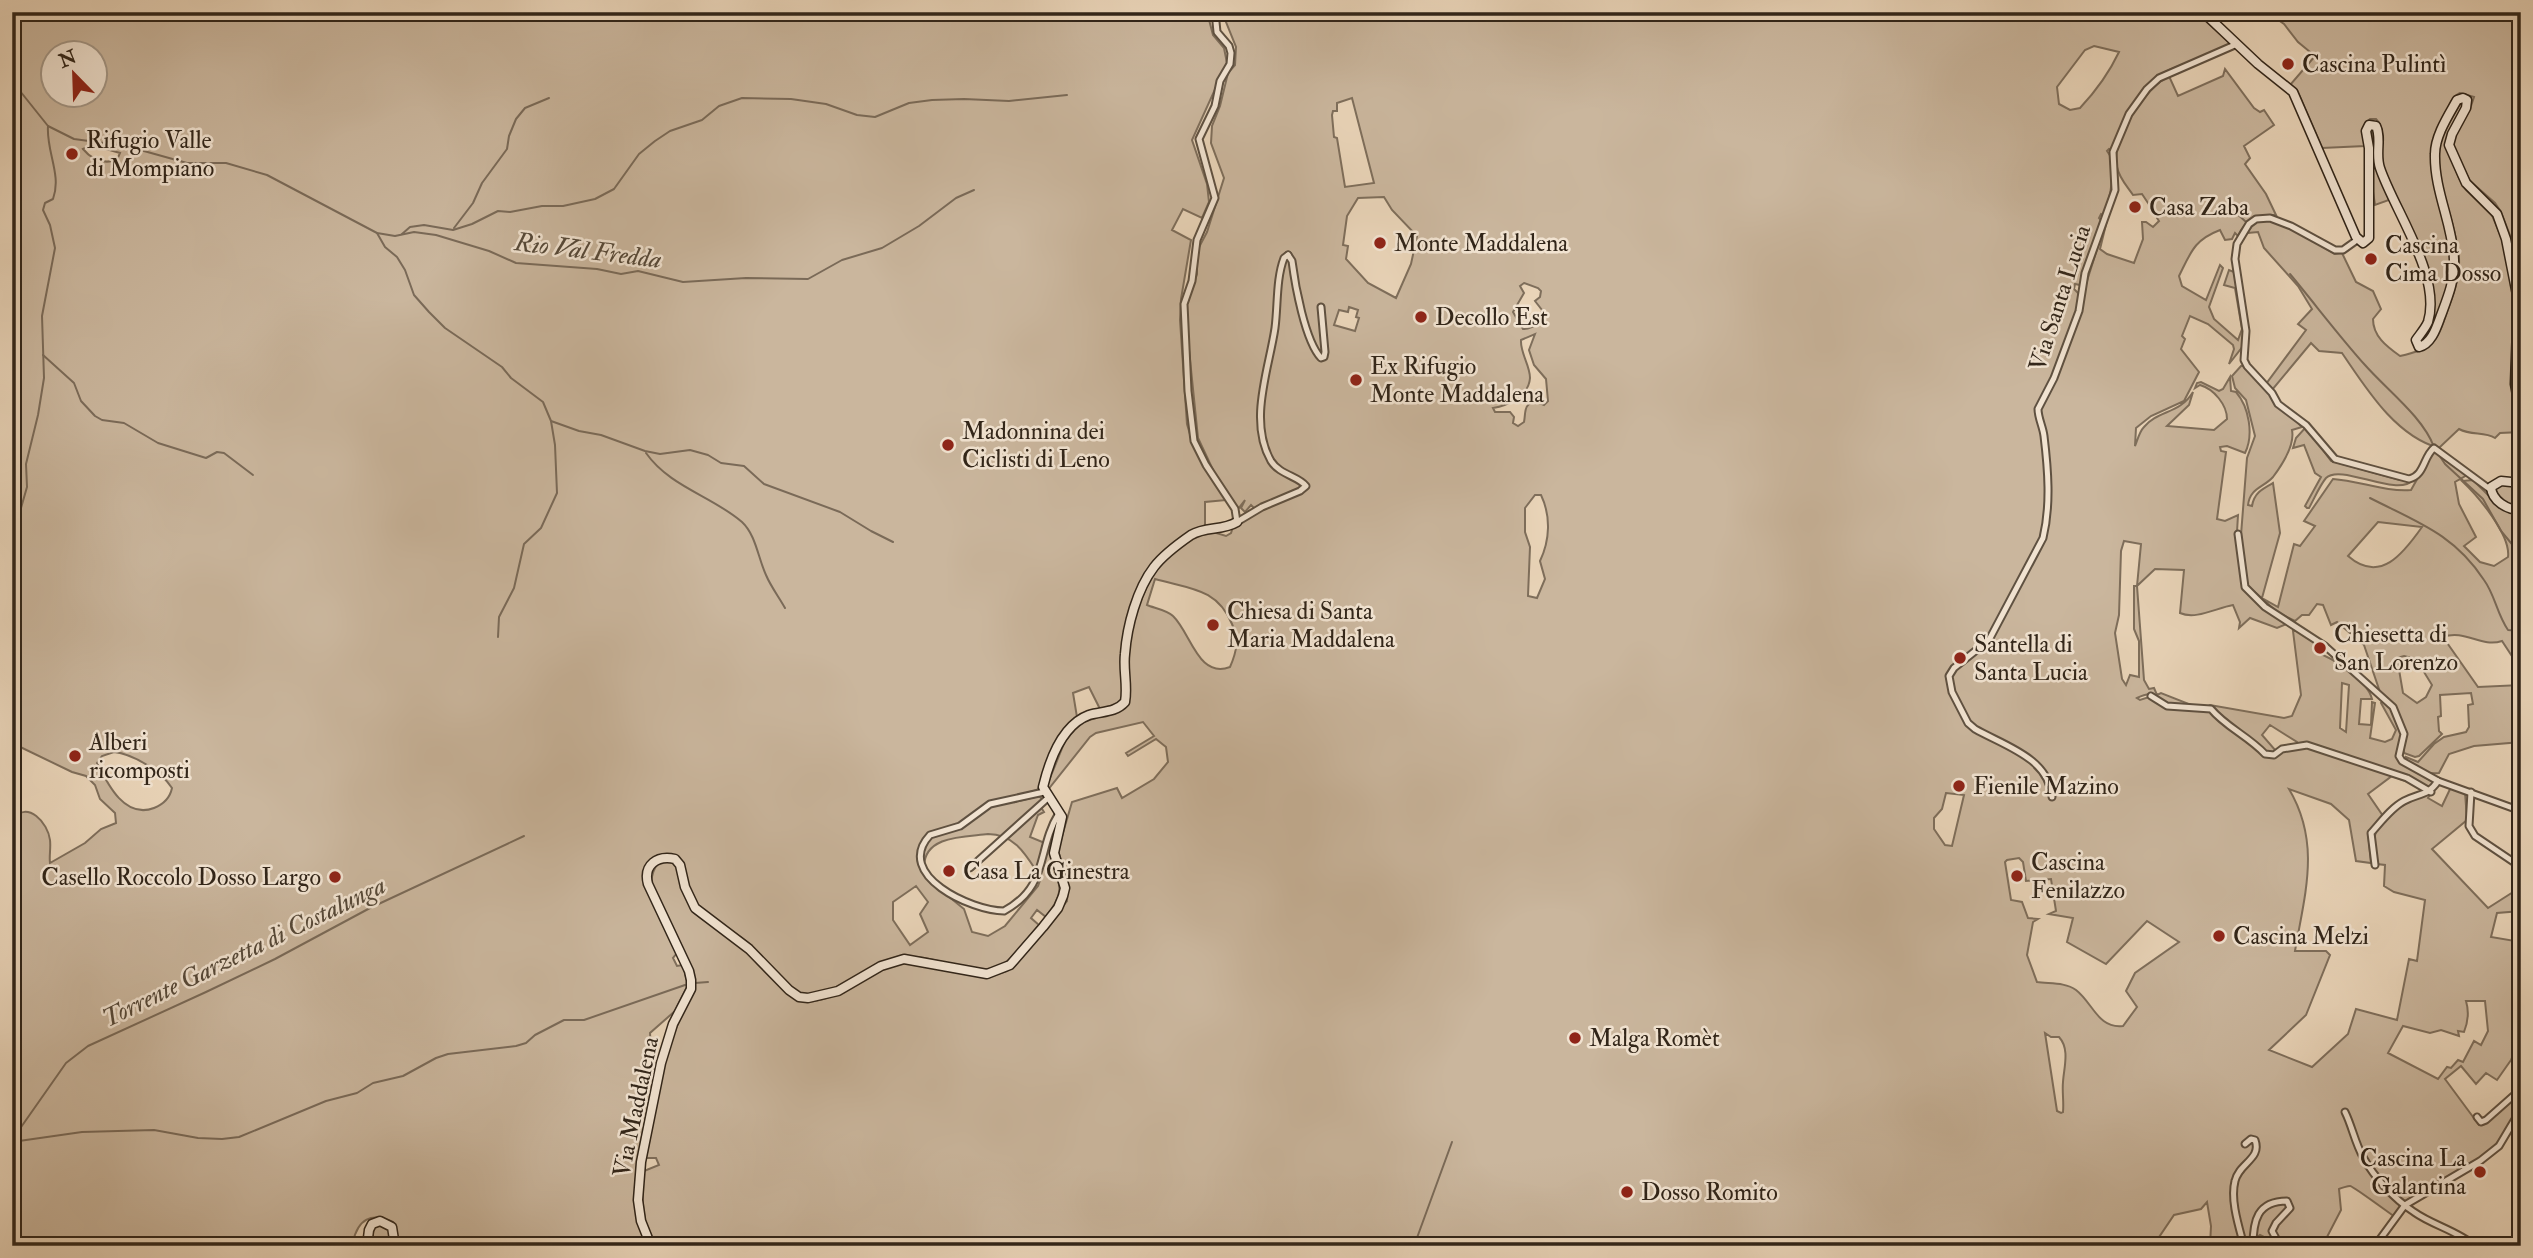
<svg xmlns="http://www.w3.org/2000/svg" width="2533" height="1258" font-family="'IM FELL Double Pica',serif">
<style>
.green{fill:#cab69d;stroke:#7e6e5b;stroke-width:2;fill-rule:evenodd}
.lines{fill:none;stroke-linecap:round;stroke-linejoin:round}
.stream{stroke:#7a6a58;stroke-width:2}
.street-casing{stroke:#5f5141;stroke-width:9}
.secondary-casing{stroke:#312519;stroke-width:11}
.street{stroke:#f1e3d1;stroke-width:5}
.secondary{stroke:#f1e3d1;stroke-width:8}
.poi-dot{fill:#8f2418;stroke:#f1e3d1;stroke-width:2.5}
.labels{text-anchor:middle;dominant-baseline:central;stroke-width:5;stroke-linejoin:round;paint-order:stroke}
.poi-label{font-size:24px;fill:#312519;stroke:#f1e3d1;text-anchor:start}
.street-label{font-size:24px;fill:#312519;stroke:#f1e3d1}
.water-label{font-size:26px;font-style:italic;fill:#554838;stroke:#f1e3d1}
</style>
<rect width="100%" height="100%" fill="#e9d4b8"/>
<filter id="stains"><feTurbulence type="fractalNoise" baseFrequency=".00286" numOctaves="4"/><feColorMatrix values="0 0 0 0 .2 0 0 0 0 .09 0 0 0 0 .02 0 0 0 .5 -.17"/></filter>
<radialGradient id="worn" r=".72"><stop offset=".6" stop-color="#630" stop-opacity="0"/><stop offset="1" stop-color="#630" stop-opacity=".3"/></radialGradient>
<!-- green -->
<g class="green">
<path d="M12,12H1207L1213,35L1224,48L1227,63L1192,140L1207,184L1209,202L1202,218L1183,209L1172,230L1191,240L1181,299L1180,320L1187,424L1192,441L1203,465L1227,500L1205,502V527L1165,552L1132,608L1123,696L1118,704L1100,709L1089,687L1073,693L1077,717L1041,784L1037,790L1013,797L1015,802L1039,796L1043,800L1039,804L1044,812L1038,815L1030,837L1052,846C1049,880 1074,881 1046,917L1037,910L1031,918L1039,925C1004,967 1003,978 946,963C934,960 923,956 910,957C873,960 847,989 811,995C789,999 766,959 752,946C735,930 712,922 696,905C685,893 680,871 674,856L645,867L644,882L677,953L673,958L677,966L683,965L688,985L675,1011L650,1033L652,1067L655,1076L635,1182V1205L649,1246H397L393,1222C371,1212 358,1219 353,1242L356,1246H12V819C28,800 48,823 50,840C51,848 49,856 50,863L85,843L101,829L116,823L115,813L100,799L95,785L86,776L72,772L12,743ZM52,52H94V94H52ZM92,145L120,153L117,160C104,164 92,160 83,149ZM114,752C133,754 161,771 172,788C170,798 164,804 154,808C125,819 108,785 97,763L102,756ZM988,834C1016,834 1027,857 1041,878L1038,886L1005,926L988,936L972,932L964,909L942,891L924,866C925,835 965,837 988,834ZM916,886L928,902L920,914L928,932L910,945L893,920V902Z"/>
<path d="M1222,12H2189L2188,14H2198L2231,44C2211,59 2183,61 2161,74C2137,89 2121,125 2112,150L2109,149L2107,151L2109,154L2110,152C2113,175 2113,194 2103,215L2101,214L2099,218L2101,220L2080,285L2075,284L2074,289L2080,295L2086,284L2110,208L2100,249L2107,254L2134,263L2143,239L2142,222H2146L2153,227L2159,221L2157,218L2159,214L2153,208L2154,206L2152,204L2150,206L2142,194L2133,195C2127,186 2119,178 2117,167C2110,140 2146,87 2169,76L2178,96L2223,76L2225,69L2254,108L2260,112L2264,110L2274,125L2244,146L2250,158L2245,164L2266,194L2276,215C2258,214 2246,219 2238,236L2235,233L2232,239L2225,240L2220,230C2194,240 2191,252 2179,276L2182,286L2206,300L2220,265L2223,268L2209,307L2214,319L2238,340L2242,329L2235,288L2224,285L2229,270L2234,272L2245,331L2243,346L2229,364L2234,349L2233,345L2208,324L2190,316L2182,336L2185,339L2181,349L2199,372L2184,401L2151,416L2136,428L2135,446C2137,442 2139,432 2144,427C2158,410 2180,414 2193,392L2189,405L2167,426L2214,430L2227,419C2227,405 2214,389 2200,385L2195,388L2197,383L2201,382L2219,391L2223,389L2230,377L2231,391L2236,392C2249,407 2254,435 2245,453L2227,446L2220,447L2221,451L2226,452L2217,519L2225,521L2238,515L2237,532L2243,586L2289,623L2277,628L2250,618L2239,628L2240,622L2233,605C2216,608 2196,620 2180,613L2184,570L2155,569L2137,586L2144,680L2149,689L2154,688L2157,695L2161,693L2189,704C2183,705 2176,706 2170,704C2156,701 2157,688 2137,698L2140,700L2149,697C2165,707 2193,715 2210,705L2284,718L2292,716L2301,695L2293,631H2302L2319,646L2315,652C2331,657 2367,679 2372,699H2361L2359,724L2371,725L2372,702L2375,703L2370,738L2385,742L2392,739L2396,730L2381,703L2383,701L2364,645L2337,622L2331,625L2323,605L2317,604L2309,615H2302L2295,621L2277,612L2247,585L2241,535L2247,458L2255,436L2246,400L2235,388L2232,376L2241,366H2244L2302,427L2292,430C2295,445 2282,465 2273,477C2263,488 2250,488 2248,505L2252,506C2254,493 2262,489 2273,483L2280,533L2262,598L2278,607L2294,544L2300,546L2315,526L2304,521L2333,479C2360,481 2385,492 2411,490L2433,451L2444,454L2467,475L2455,482L2459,504L2476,537L2464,546L2480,562L2494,566L2508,557C2511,535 2478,496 2462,481L2473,480L2494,501L2521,514L2513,522L2521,530V670L2502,641C2481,648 2465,629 2443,637L2478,687L2521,685V742L2474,746L2449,754L2439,773C2427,775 2417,768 2406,762V757L2418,762L2434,744L2444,737L2466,732L2469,727L2468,705L2473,704L2471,693L2440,695L2441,716L2438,717L2439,731L2442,734L2419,756L2415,757L2404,753L2403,746L2397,755L2399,761L2435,783L2430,790L2392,776L2368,794L2383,816L2368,832L2371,863L2356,861L2349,820L2331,804L2289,789C2321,843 2305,893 2295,951H2326L2330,955L2306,1015L2269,1050L2312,1067L2348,1034L2356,1009L2397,1020L2409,959L2417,961L2425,900L2394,892L2384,886L2385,865L2377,864C2376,855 2374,844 2375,836C2377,816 2414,798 2431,793L2428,798L2442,806L2451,787L2465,792L2467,820L2432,849L2488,908L2521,887V911L2497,913L2491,937L2521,942V1038L2511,1060L2497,1080L2486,1073L2476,1084L2461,1066L2445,1079L2479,1125L2485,1124L2517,1094L2521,1100V1106C2513,1118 2506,1133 2497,1143C2468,1174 2420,1181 2395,1217C2389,1213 2353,1186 2350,1186C2348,1186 2341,1188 2339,1189L2341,1210L2327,1237L2320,1246H2261L2274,1242L2260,1235L2243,1246H2210L2211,1226L2207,1202L2201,1209L2174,1215L2155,1243L2138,1246H654C642,1221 641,1198 644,1171L659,1165L656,1158H646L666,1055L680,1018L694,990L651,888C651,876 655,854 673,863C684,868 685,899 693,911C698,917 707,922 714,927C725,935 738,943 748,952C764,966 777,985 794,997C818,1015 867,974 891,966C897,963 905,964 912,963L991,976L1007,971L1014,965L1067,901L1068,886L1058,850L1072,802L1117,788L1122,798L1154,779L1168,762L1166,747L1156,739L1128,756L1126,753L1154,736L1143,722L1096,733L1090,737L1047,791L1046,788L1065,741L1080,723L1121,710L1127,653L1133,618L1155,568L1195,534L1213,532L1226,536L1231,533L1233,527L1257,511L1251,505L1245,512L1241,508L1245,500L1238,509L1214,472L1198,438L1187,330L1186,307L1197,274V251L1207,232L1224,178L1211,143L1212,126L1220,106L1228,73L1235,65L1236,47ZM2094,46L2119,52C2109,73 2096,91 2080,108L2070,110L2059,104L2057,87L2085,50ZM1352,98L1374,183L1345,187L1337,138L1334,137L1332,115L1333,111H1337V103ZM1384,197L1392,210L1417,236L1411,264L1396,298L1368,283L1346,259L1348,246L1343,245L1347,216L1358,198ZM1524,283L1538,288L1541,291L1540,297L1535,301L1542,310C1541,321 1535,329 1523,329L1513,312L1524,293L1520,286ZM1349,307L1358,310L1356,317L1359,318L1355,331L1334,325L1339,310L1348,312ZM1535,334L1529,350L1534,365L1546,379L1548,401L1544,405L1535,401C1523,405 1526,412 1524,422L1518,426L1513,423L1514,417L1510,412H1495L1493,408C1507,406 1529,396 1530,378C1530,365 1520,353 1521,340ZM1535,495H1541C1551,516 1550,540 1540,561L1545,579L1537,598L1528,596L1530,547L1525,532V508ZM2378,522L2422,527C2403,554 2380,584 2348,556ZM2124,541L2141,544L2137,586H2134V629L2139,641V677L2130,675L2126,685L2122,679L2115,633L2119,615L2121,551ZM1155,579C1190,589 1217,588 1232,624C1239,640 1237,651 1230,667C1198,679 1191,633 1173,616C1167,610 1154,608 1147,605ZM2404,656L2416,659L2432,685L2426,697L2417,703L2403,693L2397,658ZM2342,683L2349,685L2346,732L2340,728ZM2270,725L2297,742L2300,748L2271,754L2276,751L2262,735ZM1946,793L1964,795L1952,846L1945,845L1934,829V818L1942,809ZM2019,858L2023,862L2026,881L2051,879L2056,911L2049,914L2073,918L2067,942L2106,964L2147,921L2179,942L2135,973L2126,991L2137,1007L2123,1026C2098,1029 2093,1003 2076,990C2065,982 2049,984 2037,982L2027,955L2033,922L2038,919L2028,918L2022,902L2011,900L2005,862L2007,860ZM2466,1001H2485L2488,1031L2481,1045L2474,1041L2463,1062L2458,1060L2451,1068L2447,1067L2438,1079L2388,1053L2403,1026L2430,1033L2441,1030L2459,1036L2458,1031L2464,1032C2468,1022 2469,1011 2466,1001ZM2045,1033L2051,1037H2059C2070,1049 2064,1067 2063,1082C2062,1092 2064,1102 2063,1112L2061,1113L2057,1111Z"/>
<path d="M2267,12H2521V287L2511,238L2501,212L2495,203L2470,181L2454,150V137L2470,109L2474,97L2460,93C2449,98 2446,113 2444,125C2440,139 2432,157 2433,172C2435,204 2452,235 2450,268C2449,290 2441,315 2429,334L2427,332L2432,294L2381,163C2380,148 2387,130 2376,119H2370L2365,124V146L2322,148L2297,90L2290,85L2315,56L2298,42L2284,24Z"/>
<path d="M2460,104H2464L2446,145L2459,178L2466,190L2492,215L2502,239L2515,299L2511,381L2513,399L2521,432L2500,433L2495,438C2484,431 2472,436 2459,429L2439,448C2395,436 2366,388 2342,353L2319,351L2311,343L2272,390L2266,384L2306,330L2298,324L2312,309L2298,286L2264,248L2258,232L2247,233L2255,222C2282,214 2312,242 2335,254L2342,253L2356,282L2373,291L2381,309L2373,319C2373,336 2386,346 2400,356C2432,349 2437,343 2447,312C2453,295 2460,278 2459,259C2457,224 2437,190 2439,153C2439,136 2452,119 2460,104Z"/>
<path d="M2373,132L2375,163L2389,200L2375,205L2372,185L2371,133Z"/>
<path d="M2306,427L2331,461L2400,480H2413C2397,498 2341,463 2326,478C2320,485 2314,499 2309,508H2307L2305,506L2321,477L2315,473L2304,445L2293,448L2296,438Z"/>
<path d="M2501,484L2521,486V507C2509,505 2498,502 2495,489Z"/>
<path d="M379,1225L391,1231V1246H371L374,1227Z"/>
</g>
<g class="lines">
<!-- stream -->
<g class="stream">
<path d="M12,81L48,126L74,139L126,146L187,163H226L267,175L377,233L395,236L414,232L436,235L489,251L516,263L597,269L621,274L638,271L683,282L746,278L808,279L842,260L882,248L919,226L956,198L974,190"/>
<path d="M2226,204L2245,221"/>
<path d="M454,228L473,203L482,183L507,149L509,136L516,119L525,108L549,98"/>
<path d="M377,233L385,247L397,257L405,270L414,295L429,312L445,328L502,367L511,378L543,402L551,421L579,431L601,435L645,451L660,454L690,450L708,455L721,463L744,466L764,484L840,512L871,531L893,542"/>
<path d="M402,234L410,227L424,225L453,230L472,224L498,211L510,212L542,206H563L595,199L614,189L639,154L655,141L670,131L702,120L719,106L742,98L791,99L826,104L857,115L875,117L909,103L932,100L964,99L1009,101L1067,95"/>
<path d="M2290,274C2315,304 2339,336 2365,365C2387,390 2423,417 2434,447"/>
<path d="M43,355L74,383L81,401L95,416L102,420L124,423L158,443L206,458L217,452L224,453L253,475"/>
<path d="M646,453C670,487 712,496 742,522C756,535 758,558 766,575C771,587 779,597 785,608"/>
<path d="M2439,455L2445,464L2483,499L2501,531L2521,555"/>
<path d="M2370,498C2417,522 2454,534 2484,580C2495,595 2497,614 2508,630L2521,631"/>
<path d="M12,564L17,522L27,487L26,464L38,415L44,378L42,316L55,248L50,225L43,210L45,203L53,199C62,175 46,151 48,126"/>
<path d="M498,637L499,617L514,588L524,544L541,528L557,493L555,445L551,421"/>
<path d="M695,983L708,982"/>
<path d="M12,1140L66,1063L88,1046L206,992L275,959L370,908L524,836"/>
<path d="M12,1142L82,1132L154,1130L198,1138L222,1139L239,1137L326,1101L357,1093L373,1083L403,1076L436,1058L448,1054L516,1046L526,1043L535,1035L564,1020H584L685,985"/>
<path d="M716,1241L737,1246"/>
<path d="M1414,1246L1452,1142"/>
</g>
<defs>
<g id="street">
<path d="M1215,12L1217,32L1229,46L1231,53L1230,64L1220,81L1215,106L1199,139L1215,198L1197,240L1192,281L1184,304L1188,391L1194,441L1206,465L1235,509L1237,522L1262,507L1300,491L1306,486C1298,476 1280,475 1271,461C1248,421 1269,369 1275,328C1278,305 1276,279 1284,258L1288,255"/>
<path d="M2357,240L2343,250H2335L2291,226L2270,218L2256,219L2249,224L2237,244L2235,259L2246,331L2244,360L2247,366L2272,393L2278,404L2306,425L2335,459L2409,479C2425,475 2423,457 2434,448L2491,490"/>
<path d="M1288,255L1292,261C1295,285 1305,341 1321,358L1324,357L1325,352L1321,307"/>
<path d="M2238,534L2245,587L2265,607L2325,646L2393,707L2404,734L2399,756L2402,761L2438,781L2521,811"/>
<path d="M2151,696L2167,706L2211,709C2226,727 2248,736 2265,754L2274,755L2282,749L2307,745L2407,778L2431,792"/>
<path d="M1044,792L990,804L960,826L930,835C893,875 972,911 1004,911C1050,886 1036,850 1059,813"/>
<path d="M2471,792L2469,826L2475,836L2521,867"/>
<path d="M2052,797C2049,758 2005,746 1975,729L1968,723L1952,692L1949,676L1954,668L1989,640L2043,538C2051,505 2048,469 2044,436C2043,427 2038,418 2038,409L2054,378L2079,311L2085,273L2115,190L2113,152L2129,114L2147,89L2159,78L2237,44"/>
<path d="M2375,865L2371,833C2381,822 2391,808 2404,801C2419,793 2428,796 2438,781"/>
<path d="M970,868L1049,797"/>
<path d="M2345,1112C2352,1126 2355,1143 2363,1157C2374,1177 2394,1199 2414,1212C2432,1225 2458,1231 2475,1246"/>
<path d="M2477,1117L2481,1122L2486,1120L2521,1089"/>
<path d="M2244,1246C2239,1227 2230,1200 2235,1181C2239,1163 2262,1159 2255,1140L2251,1139L2245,1144"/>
<path d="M2253,1246C2253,1221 2257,1201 2287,1201L2290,1208L2276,1223L2272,1231L2280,1246"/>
<path d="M2375,1246L2405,1205L2480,1161L2499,1146L2521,1109"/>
</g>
<g id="secondary">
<path d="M2203,12L2258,64L2293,92L2356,237L2363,243L2369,238V148L2366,131L2369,125L2376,126C2382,138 2375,154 2380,168C2394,210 2442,276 2428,322C2425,329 2420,334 2416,340L2419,347C2431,344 2436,329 2440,318C2447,299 2455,281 2454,260C2453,225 2434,191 2435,154C2435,136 2448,116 2457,100L2463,98L2467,100L2466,108L2452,134L2449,145L2466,183L2497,214L2506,239L2518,300L2515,384L2521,418"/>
<path d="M2521,483L2501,481L2491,487C2492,501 2507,510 2521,510"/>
<path d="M367,1246L369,1230L372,1224L380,1221L392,1227L395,1246"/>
<path d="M651,1246L641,1221L638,1200L641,1162L661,1063L673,1024L691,989V980L689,971L648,884C643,865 657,855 675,859L680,865L685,887L695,908L749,949L789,990L799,997L808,998L838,991L881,966L904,959L987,974L1010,965L1043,927L1058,908L1063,896L1065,888L1054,853L1062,817L1043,787C1049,762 1062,725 1089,715C1102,711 1115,713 1125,702C1128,686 1123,670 1125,654C1127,626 1137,589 1154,567C1164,554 1178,544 1191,535C1206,526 1222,531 1237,522"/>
</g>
</defs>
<!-- street casing -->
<use href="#street" class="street-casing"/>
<!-- secondary casing -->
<use href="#secondary" class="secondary-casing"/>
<!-- street -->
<use href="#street" class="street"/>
<!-- secondary -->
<use href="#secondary" class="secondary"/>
</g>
<!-- markers -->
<g class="poi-dot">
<circle cx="2288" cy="64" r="7"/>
<circle cx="72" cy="154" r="7"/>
<circle cx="2135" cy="207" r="7"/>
<circle cx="1380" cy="243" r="7"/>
<circle cx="2371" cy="259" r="7"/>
<circle cx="1421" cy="317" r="7"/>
<circle cx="1356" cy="380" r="7"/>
<circle cx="948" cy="445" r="7"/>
<circle cx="1213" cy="625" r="7"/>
<circle cx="2320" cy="648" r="7"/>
<circle cx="1960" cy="658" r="7"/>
<circle cx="75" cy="756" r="7"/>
<circle cx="1959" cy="786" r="7"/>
<circle cx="949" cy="871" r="7"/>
<circle cx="2017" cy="876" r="7"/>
<circle cx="335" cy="877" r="7"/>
<circle cx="2219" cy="936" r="7"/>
<circle cx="1575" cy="1038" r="7"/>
<circle cx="2480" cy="1172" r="7"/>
<circle cx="1627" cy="1192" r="7"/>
</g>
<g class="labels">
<!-- poi labels -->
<g class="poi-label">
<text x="2302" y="64">Cascina Pulintì</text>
<text x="86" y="140">Rifugio Valle<tspan x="86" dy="28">di Mompiano</tspan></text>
<text x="2149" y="207">Casa Zaba</text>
<text x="1394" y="243">Monte Maddalena</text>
<text x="2385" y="245">Cascina<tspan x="2385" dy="28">Cima Dosso</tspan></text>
<text x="1435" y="317">Decollo Est</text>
<text x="1370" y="366">Ex Rifugio<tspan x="1370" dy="28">Monte Maddalena</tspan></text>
<text x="962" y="431">Madonnina dei<tspan x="962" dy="28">Ciclisti di Leno</tspan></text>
<text x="1227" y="611">Chiesa di Santa<tspan x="1227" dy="28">Maria Maddalena</tspan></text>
<text x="2334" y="634">Chiesetta di<tspan x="2334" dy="28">San Lorenzo</tspan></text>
<text x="1974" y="644">Santella di<tspan x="1974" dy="28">Santa Lucia</tspan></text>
<text x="89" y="742">Alberi<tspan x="89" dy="28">ricomposti</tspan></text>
<text x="1973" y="786">Fienile Mazino</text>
<text x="2031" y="862">Cascina<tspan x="2031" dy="28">Fenilazzo</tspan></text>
<text x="963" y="871">Casa La Ginestra</text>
<text x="321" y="877" text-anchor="end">Casello Roccolo Dosso Largo</text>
<text x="2233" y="936">Cascina Melzi</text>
<text x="1589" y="1038">Malga Romèt</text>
<text x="2466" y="1158" text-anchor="end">Cascina La<tspan x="2466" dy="28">Galantina</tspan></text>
<text x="1641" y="1192">Dosso Romito</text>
</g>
<!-- street labels -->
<g class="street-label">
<text transform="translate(2060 298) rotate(-72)">Via Santa Lucia</text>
<text transform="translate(636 1107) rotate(-78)">Via Maddalena</text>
</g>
<!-- water labels -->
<g class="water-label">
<text transform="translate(588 251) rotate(7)">Rio Val Fredda</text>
<text transform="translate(244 952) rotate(-26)">Torrente Garzetta di Costalunga</text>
</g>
</g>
<!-- margin -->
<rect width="2533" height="1258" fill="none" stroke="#e9d4b8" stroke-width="42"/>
<rect x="14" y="14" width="2505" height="1230" fill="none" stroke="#312519" stroke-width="3.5"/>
<rect x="21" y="21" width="2491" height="1216" fill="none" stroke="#312519" stroke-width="2"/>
<!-- north arrow -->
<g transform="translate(74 74) rotate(337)"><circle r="33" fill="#f1e3d1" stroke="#a49787" stroke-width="2"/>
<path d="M0-5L12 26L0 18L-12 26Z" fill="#8f2418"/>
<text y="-10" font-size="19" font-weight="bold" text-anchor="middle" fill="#312519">N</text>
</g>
<rect width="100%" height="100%" filter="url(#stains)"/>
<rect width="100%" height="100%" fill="url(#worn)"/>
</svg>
